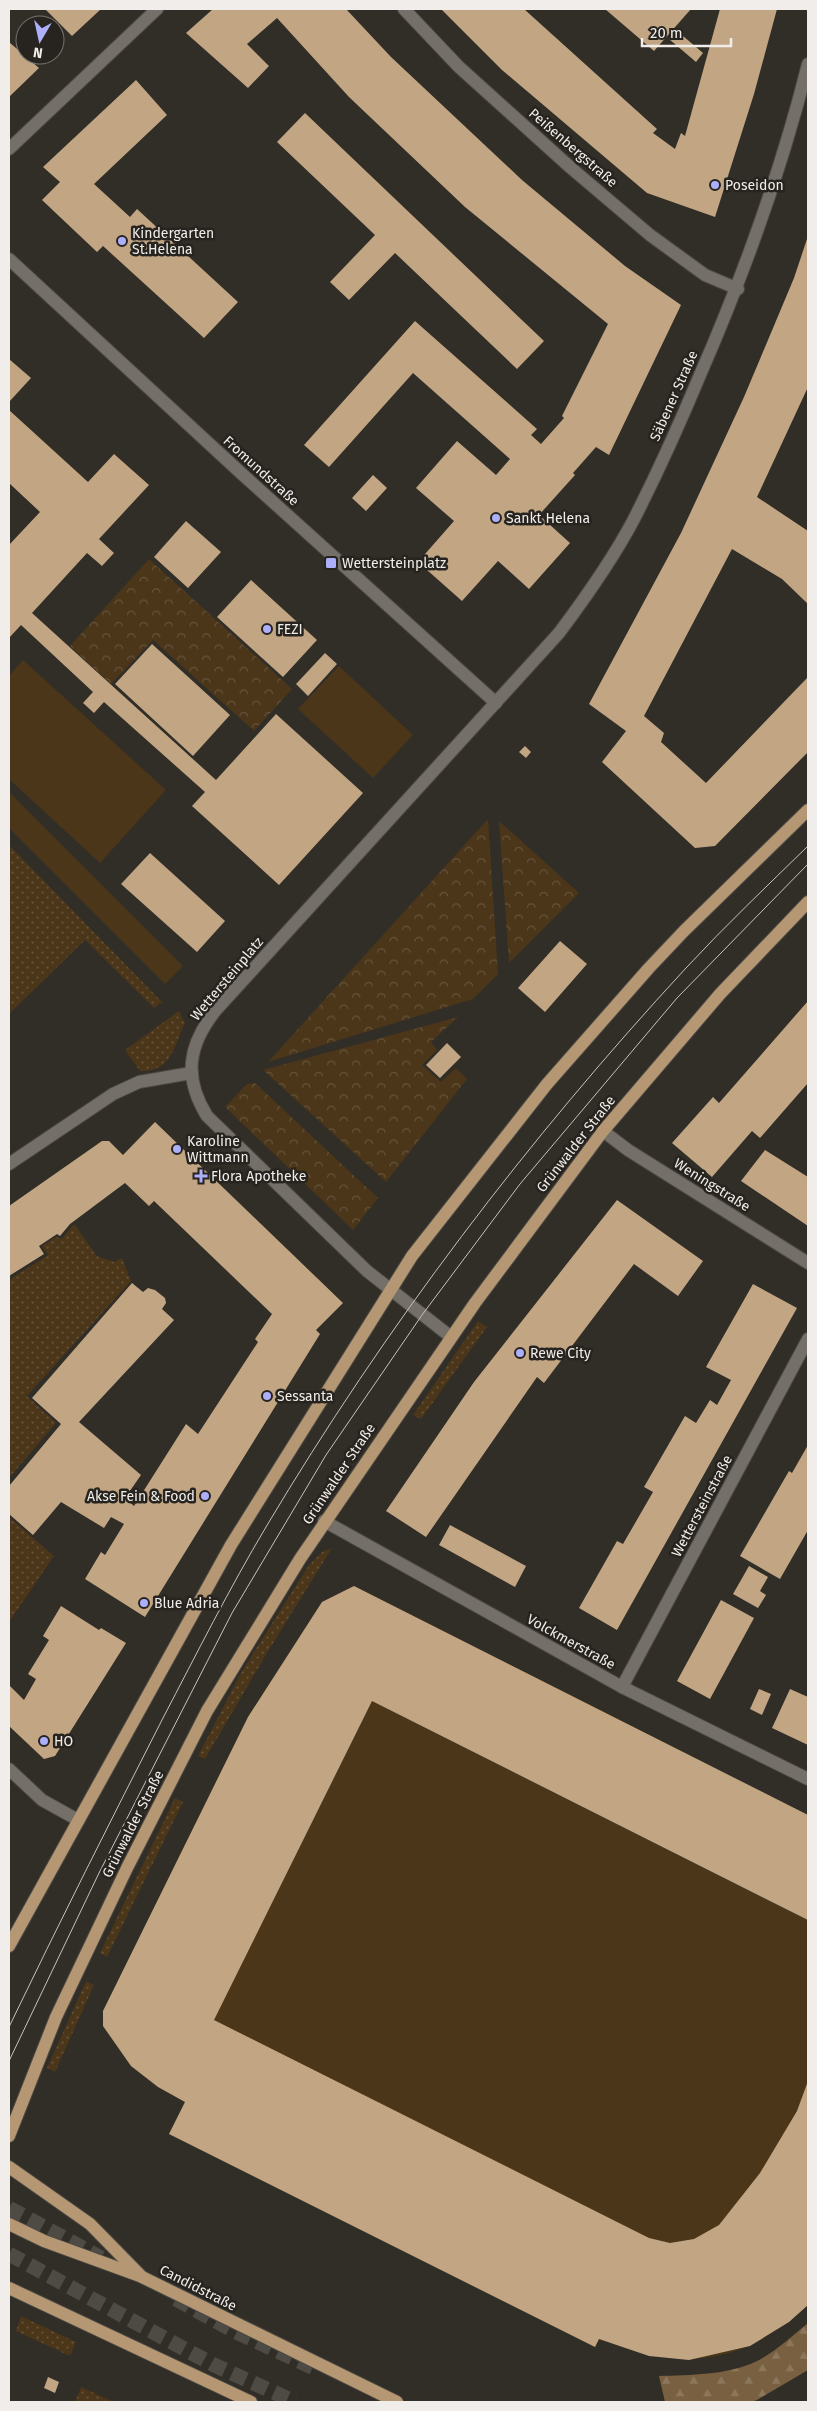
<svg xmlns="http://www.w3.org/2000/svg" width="817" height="2411" font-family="'Fira Sans',sans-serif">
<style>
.grass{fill:url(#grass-dots)}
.forest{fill:url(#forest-firs)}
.park{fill:url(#park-crowns)}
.pitch{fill:#4b3619}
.building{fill:#c2a684}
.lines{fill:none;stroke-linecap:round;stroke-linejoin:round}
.highway-tunnel{stroke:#4e4a44;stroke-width:15;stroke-dasharray:15 8;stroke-linecap:butt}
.minor-casing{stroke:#4d4944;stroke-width:14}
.major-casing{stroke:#4d4944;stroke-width:14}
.minor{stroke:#746f69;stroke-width:12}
.major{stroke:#b59873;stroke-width:12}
.tram{stroke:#c6c3bf;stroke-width:1}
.poi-dot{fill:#adaffb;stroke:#27231e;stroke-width:2}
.labels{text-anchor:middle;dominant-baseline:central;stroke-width:5;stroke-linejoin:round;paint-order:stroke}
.street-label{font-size:14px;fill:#f0edea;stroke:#27231e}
.poi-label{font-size:14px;fill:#f0edea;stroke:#27231e;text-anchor:start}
</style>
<defs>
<pattern id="grass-dots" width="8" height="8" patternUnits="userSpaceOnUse" patternTransform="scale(1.25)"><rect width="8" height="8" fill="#4b3619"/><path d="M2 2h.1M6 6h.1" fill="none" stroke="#65533b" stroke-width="1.8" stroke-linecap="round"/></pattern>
<pattern id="forest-firs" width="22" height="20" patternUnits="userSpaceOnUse" patternTransform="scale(1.25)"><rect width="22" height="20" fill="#796040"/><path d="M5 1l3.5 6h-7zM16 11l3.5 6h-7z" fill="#8c775c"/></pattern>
<pattern id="park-crowns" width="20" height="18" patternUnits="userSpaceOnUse" patternTransform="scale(1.25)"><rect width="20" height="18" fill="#4b3619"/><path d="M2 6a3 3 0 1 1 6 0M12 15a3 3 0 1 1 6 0" fill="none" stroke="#65533b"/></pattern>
</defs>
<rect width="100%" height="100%" fill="#312d27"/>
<!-- grass -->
<g class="grass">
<path d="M9,845L162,1002L154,1008L85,940L9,1014Z"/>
<path d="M179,1011L185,1023C173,1047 172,1072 140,1071L125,1050Z"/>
<path d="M74,1224L97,1256L114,1262L122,1258L131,1281L27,1396L56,1423L9,1478V1280L48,1255L42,1246L56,1237L62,1239Z"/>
<path d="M478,1321L487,1327L421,1419L413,1415Z"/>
<path d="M9,1517L54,1556L9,1622Z"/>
<path d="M332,1548L267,1653L205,1759L198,1756L242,1671L309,1565L322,1552Z"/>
<path d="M175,1798L183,1802L107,1957L100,1953Z"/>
<path d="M86,1981L94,1985L55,2072L47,2068Z"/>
<path d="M21,2316L76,2342L70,2356L16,2331Z"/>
<path d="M81,2387L114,2402H75Z"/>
</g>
<!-- forest -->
<path class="forest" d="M808,2323V2370L757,2400L751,2402H665L659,2376C690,2375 727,2375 755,2362C774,2353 792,2336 808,2323Z"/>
<!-- park -->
<g class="park">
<path d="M149,559L292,689L254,731L153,640L111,684L70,646Z"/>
<path d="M488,819L498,974L473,999L268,1062Z"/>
<path d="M499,821L579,893L509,963Z"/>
<path d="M458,1017L431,1042L437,1050L422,1065L441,1082L456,1068L467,1079L386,1182L263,1070Z"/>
<path d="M255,1083L378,1198L353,1230L225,1107L247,1084Z"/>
</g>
<!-- pitch -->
<g class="pitch">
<path d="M23,660L166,790L100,863L9,779V676Z"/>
<path d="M339,666L413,735L373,778L298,709Z"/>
<path d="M9,792L183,966L165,984L9,828Z"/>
<path d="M354,1586L808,1815V2305C739,2367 684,2371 600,2339L595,2347L169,2134L185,2102L158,2087L131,2066L103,2026V2011L248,1717L322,1602Z"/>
</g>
<!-- building -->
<g class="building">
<path d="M45,9H101L72,36Z"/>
<path d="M213,9H346L391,57L522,180L625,266L681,305L609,455L596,447L573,473L575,475L539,515L570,543L529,589L498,561L462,601L418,562L454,521L416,488L457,441L496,475L510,459L413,373L329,467L304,445L415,321L537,429L531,435L541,444L564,418L562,416L608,324L465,207L349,97L277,18L247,44L269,66L248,88L186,33Z"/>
<path d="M441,9H524L657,129L653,133L675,149L681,133L685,136L720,9H777L754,94L715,217L647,193L502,70Z"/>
<path d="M605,9H691L654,51Z"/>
<path d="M676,30L703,53L696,62L669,39Z"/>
<path d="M9,42L39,68L9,97Z"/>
<path d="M136,80L167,115L94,184L130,217L137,209L238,302L204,338L103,246L97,252L42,200L60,182L43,167Z"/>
<path d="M305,113L544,341L517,369L395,253L349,300L330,282L375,235L277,142Z"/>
<path d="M808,236V387L757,497L808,531V604L782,579L732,549L644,716L664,733L661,742L706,783L808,677V752L715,846L695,848L602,762L626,731L589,704L681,533L744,397L794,278Z"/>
<path d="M9,359L31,378L9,402Z"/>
<path d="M9,410L88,482L114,454L149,485L99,539L114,553L102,566L87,553L32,613L216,780L276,714L363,793L279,885L192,806L205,792L104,702L94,713L83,703L93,692L21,625L9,638V545L40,512L9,483Z"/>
<path d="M373,475L387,488L366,511L352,498Z"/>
<path d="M186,521L221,552L188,588L154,557Z"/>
<path d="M251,580L317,640L283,677L217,617Z"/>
<path d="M152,644L230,715L193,756L115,684Z"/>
<path d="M325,653L337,664L308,696L296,684Z"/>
<path d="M525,746L531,752L526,758L519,752Z"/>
<path d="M150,853L225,921L197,952L121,884Z"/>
<path d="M560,941L587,964L545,1012L518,988Z"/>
<path d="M808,1001V1083L760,1138L752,1131L712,1177L672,1143L713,1097L719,1103Z"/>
<path d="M447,1043L461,1057L440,1078L426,1065Z"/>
<path d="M155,1122L343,1303L316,1330L320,1334L145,1617L85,1579L101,1552L105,1555L124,1524L111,1517L104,1528L61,1502L33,1535L9,1514V1486L61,1424L32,1398L132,1283L143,1292L148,1288L155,1290L165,1298L166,1303L162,1309L174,1320L79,1422L141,1475L125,1498L134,1506L186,1424L198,1434L258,1342L255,1339L272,1314L154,1201L149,1206L125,1183L70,1224L60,1236L57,1234L39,1246L44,1254L9,1276V1206L102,1141H109L123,1155Z"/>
<path d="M765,1150L808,1177V1226L741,1181Z"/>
<path d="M617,1200L703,1261L678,1296L634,1264L544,1383L537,1377L426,1537L386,1511L474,1382Z"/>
<path d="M753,1284L797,1308L617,1630L579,1608L617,1541L623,1544L653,1492L644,1487L685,1416L696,1423L710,1400L717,1405L731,1380L706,1367Z"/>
<path d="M808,1445V1530L780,1579L740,1556L789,1471L792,1473Z"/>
<path d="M450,1525L526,1566L515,1587L439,1545Z"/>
<path d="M749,1566L768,1577L760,1591L766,1595L758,1608L733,1594Z"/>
<path d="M354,1586L808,1815V1920L372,1701L214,2020L649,2238L670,2243L694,2239L719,2225L760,2173L797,2111L808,2081V2305L789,2322L750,2346L689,2360L649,2356L599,2339L595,2347L169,2134L185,2102L158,2087L131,2066L103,2026V2011L248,1717L322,1602Z"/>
<path d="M721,1600L754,1618L710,1699L677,1681Z"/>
<path d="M61,1606L99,1630L101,1628L126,1643L55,1756L44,1759L9,1726V1685L24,1700L36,1679L28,1674L49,1640L43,1636Z"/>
<path d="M759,1689L771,1694L762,1715L750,1709Z"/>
<path d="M790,1689L808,1697V1745L772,1728Z"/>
<path d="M48,2377L59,2382L55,2393L44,2388Z"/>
</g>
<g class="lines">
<!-- highway-tunnel -->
<g class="highway-tunnel">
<path d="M9,2208L101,2258"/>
<path d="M9,2254L214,2365L295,2402"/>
<path d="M176,2299L232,2330L314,2368"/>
</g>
<defs>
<g id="minor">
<path d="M404,9L459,67L571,168L650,235L705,275L738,289"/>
<path d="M9,149L157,9"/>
<path d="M9,259L242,474L496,703"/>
<path d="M603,1131L628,1150L808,1263"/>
<path d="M9,1164L113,1094L139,1082L191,1073"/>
<path d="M451,1337L367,1271L207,1116C183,1077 188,1045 216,1010L559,633C586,597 613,559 634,519C658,472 680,423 700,375C744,274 781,172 808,64"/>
<path d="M324,1521L622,1687L808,1779"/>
<path d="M622,1687L808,1339"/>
<path d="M9,1769L42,1800L78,1820"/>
</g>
<g id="major">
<path d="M9,1946L231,1545L412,1256L547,1084L649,968L684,931L808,810"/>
<path d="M9,2136L56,2017L127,1868L207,1711L300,1559L475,1303L603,1131L720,994L808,902"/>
<path d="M9,2167L90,2224L142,2277L397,2402"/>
<path d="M9,2224L44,2241L140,2276"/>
<path d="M9,2288L251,2402"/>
</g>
</defs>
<!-- minor casing -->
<use href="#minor" class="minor-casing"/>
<!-- major casing -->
<use href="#major" class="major-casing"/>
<!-- minor -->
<use href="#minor" class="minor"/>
<!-- major -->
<use href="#major" class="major"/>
<!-- tram -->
<g class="tram">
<path d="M9,2027C59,1923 111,1820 163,1718C197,1653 229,1589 266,1527C385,1327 528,1139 686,968C725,926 767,886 808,846"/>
<path d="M9,2061L99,1873L232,1613L326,1455L422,1315L520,1184L677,998L808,864"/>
</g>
</g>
<!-- markers -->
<g class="poi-dot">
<circle cx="715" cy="185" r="5"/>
<circle cx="122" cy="241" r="5"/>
<circle cx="496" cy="518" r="5"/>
<rect x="325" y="557" width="12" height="12" rx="2.5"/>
<circle cx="267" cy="629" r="5"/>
<circle cx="177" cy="1149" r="5"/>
<path d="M198.5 1168.5h5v5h5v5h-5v5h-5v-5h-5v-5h5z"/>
<circle cx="520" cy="1353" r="5"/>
<circle cx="267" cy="1396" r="5"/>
<circle cx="205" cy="1496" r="5"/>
<circle cx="144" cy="1603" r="5"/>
<circle cx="44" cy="1741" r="5"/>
</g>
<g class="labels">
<!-- street labels -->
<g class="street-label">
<text transform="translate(573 148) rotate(41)">Peißenbergstraße</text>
<text transform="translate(674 396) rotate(-66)">Säbener Straße</text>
<text transform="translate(261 471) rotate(42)">Fromundstraße</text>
<text transform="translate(227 979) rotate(-50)">Wettersteinplatz</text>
<text transform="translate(576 1144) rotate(-52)">Grünwalder Straße</text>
<text transform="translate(712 1185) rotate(32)">Weningstraße</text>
<text transform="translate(339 1474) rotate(-56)">Grünwalder Straße</text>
<text transform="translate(702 1506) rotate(-62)">Wettersteinstraße</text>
<text transform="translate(571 1642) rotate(29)">Volckmerstraße</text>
<text transform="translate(133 1824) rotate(-63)">Grünwalder Straße</text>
<text transform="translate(198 2288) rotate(27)">Candidstraße</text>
</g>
<!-- poi labels -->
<g class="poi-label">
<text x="725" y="185">Poseidon</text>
<text x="132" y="233">Kindergarten<tspan x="132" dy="16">St.Helena</tspan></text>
<text x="506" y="518">Sankt Helena</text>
<text x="342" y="563">Wettersteinplatz</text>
<text x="277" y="629">FEZI</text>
<text x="187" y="1141">Karoline<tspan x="187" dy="16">Wittmann</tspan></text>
<text x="211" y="1176">Flora Apotheke</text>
<text x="530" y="1353">Rewe City</text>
<text x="277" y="1396">Sessanta</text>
<text x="195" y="1496" text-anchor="end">Akse Fein &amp; Food</text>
<text x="154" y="1603">Blue Adria</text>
<text x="54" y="1741">HO</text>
</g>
</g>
<!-- border -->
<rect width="817" height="2411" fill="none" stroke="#f0edea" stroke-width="20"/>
<!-- north arrow -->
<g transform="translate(40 40) rotate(189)"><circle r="24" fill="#27231e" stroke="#777470"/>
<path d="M0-4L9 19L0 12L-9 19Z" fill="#adaffb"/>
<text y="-8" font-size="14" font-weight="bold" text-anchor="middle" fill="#f0edea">N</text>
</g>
<!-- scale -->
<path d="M642 38v8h89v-8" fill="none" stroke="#f0edea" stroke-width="2.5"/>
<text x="650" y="38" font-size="15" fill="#f0edea" stroke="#27231e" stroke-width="4" paint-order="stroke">20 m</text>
</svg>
